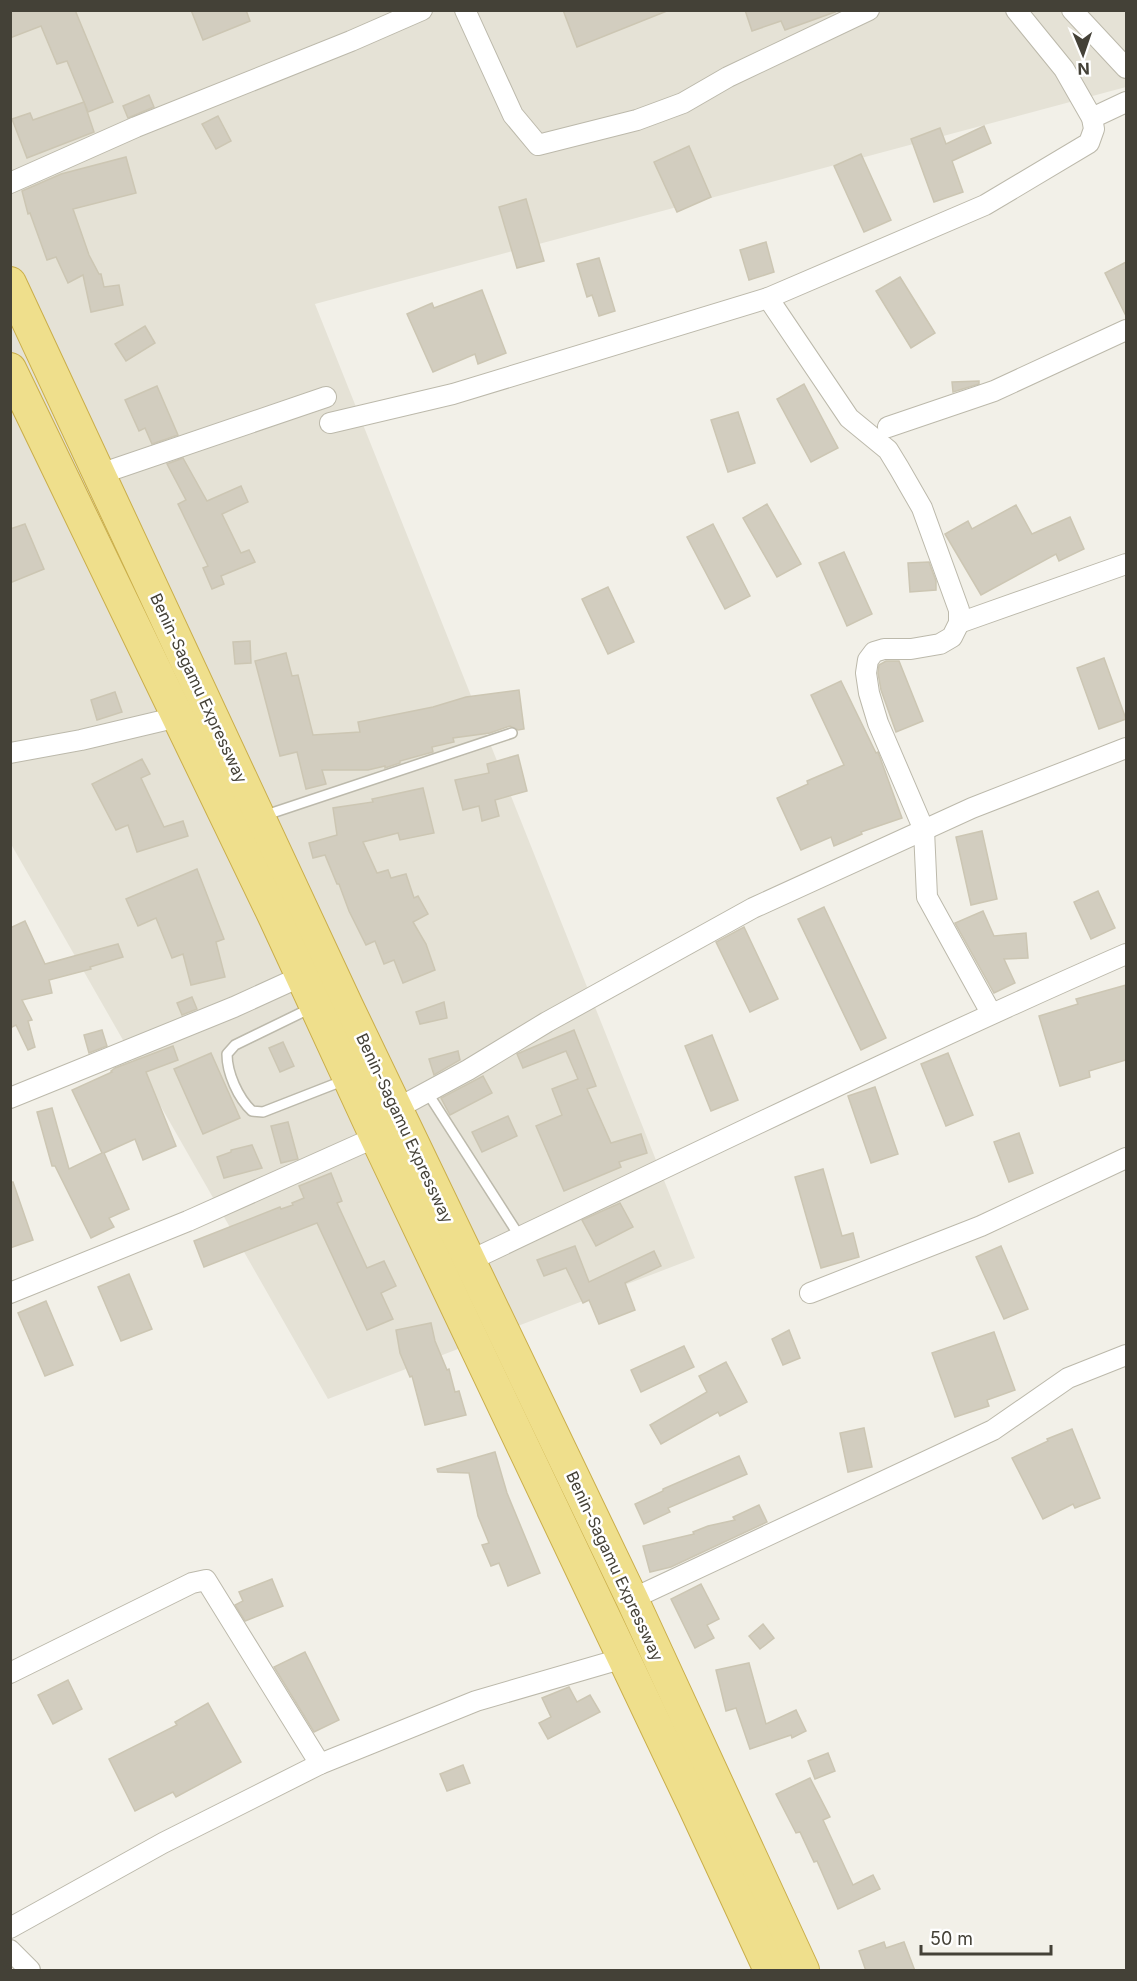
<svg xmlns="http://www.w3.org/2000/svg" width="1137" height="1981" font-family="Inter,sans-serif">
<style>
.residential{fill:#e5e2d6}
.building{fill:#d2cdbf;stroke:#ccc6b3;stroke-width:1.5}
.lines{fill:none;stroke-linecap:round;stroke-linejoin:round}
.service-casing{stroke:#bcb9ab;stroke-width:12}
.minor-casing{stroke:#bcb9ab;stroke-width:22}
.trunk-casing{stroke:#caae4a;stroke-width:34}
.service{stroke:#fff;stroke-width:9}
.minor{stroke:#fff;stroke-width:20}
.trunk{stroke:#efdf8c;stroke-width:32}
.labels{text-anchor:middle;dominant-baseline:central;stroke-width:5;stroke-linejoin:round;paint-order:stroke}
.street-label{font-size:16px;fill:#444137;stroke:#fff}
</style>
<rect width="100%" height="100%" fill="#f2f0e8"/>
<!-- residential -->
<path class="residential" d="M10,11H1126V87L315,304L695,1258L328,1399L11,844Z"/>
<!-- building -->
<g class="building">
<path d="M10,10H75L113,102L88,112L67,61L57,64L41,26L10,38Z"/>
<path d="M191,10H246L250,21L203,40Z"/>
<path d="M563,10H667V11L577,47Z"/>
<path d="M745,10H834L835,12L785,30L781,21L752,31Z"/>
<path d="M149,95L154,107L128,118L123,106Z"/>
<path d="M84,102L94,132L27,158L12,119L30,113L33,120Z"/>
<path d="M218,116L231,141L216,149L202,124Z"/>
<path d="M984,126L991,143L952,161L963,192L934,202L911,139L940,128L946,144Z"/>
<path d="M689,146L711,197L677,212L654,162Z"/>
<path d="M861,154L891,220L864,232L834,166Z"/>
<path d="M126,157L136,193L73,209L89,255L99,274H101L104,287L119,285L123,305L91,312L83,275L68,283L56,257L47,260L30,213L28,214L22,191L61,174Z"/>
<path d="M526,199L544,261L517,268L499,207Z"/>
<path d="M766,242L774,272L749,280L740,250Z"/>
<path d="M599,258L615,311L599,316L592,295L587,297L577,264Z"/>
<path d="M1126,262V316L1105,273Z"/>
<path d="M900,277L935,333L911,348L876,291Z"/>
<path d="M482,290L506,353L478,364L475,354L433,372L407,314L432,303L434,308Z"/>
<path d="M145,326L155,343L126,361L115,344Z"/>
<path d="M979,381V384L953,392L952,382Z"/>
<path d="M804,384L838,448L811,462L777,399Z"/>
<path d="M157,386L178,435L152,444L145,428L139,431L125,400Z"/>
<path d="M738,412L755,463L728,472L711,420Z"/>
<path d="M183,458L207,501L241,486L248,502L222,514L241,553L249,550L255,562L221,576L224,584L212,589L203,568L208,566L178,504L186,500L167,464Z"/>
<path d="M767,504L801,564L777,577L743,518Z"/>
<path d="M1016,505L1032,534L1070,517L1084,549L1059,561L1056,554L981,595L945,534L968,521L972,529Z"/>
<path d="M25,524L44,569L10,583V529Z"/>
<path d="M713,524L750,596L725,609L687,537Z"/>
<path d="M844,552L872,614L847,626L819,563Z"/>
<path d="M929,562L936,581V590L910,592L908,563Z"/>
<path d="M608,587L634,642L608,654L582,599Z"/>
<path d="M250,641L251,663L235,664L233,642Z"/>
<path d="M286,653L292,676L298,675L313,735L360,732L358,722L433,707L466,697L519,690L524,729L518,730L510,726L490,733L453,738L454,742L432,747L433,752L400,761V763L385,768V766L368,770H322L326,784L306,789L297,752L280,756L255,661Z"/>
<path d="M1104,658L1126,719L1099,729L1077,668Z"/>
<path d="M886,661H899L923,721L896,732L881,690L878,673L879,665Z"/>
<path d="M841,681L876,753L878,752L902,818L861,832L862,834L834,846L831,837L801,850L777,798L808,784L807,781L844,765L811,695Z"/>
<path d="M115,692L122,712L97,720L91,700Z"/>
<path d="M518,755L527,791L495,800L499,816L482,821L479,806L463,810L455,780L489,773L487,764Z"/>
<path d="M142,759L150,774L141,778L164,827L183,821L188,836L137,852L128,825L116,830L92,784Z"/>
<path d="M423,788L434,833L400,840L398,833L363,842L377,873L388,870L391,878L406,874L414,898L418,896L428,914L413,922L426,944L435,970L403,983L394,960L384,964L375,941L366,945L349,911L339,884H337L325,855L313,858L309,843L337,835L333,808L373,802L372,799Z"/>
<path d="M982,831L997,899L971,905L956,837Z"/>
<path d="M197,869L224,939L216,942L225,977L191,985L183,954L172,958L156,918L138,926L126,899Z"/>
<path d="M1098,891L1115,928L1091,939L1074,902Z"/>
<path d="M824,907L886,1038L861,1050L798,919Z"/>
<path d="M983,911L994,936L1026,933L1028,958L1004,959L1015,983L994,993L955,923Z"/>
<path d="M25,921L45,964L118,944L123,957L90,967L91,969L49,980L52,993L22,1000L32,1020L28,1021L35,1047L28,1050L16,1025L10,1028V928Z"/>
<path d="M744,927L778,999L750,1012L716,942Z"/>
<path d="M1126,985V1060L1089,1071L1090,1077L1060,1086L1039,1016L1078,1004L1076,999Z"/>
<path d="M192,997L197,1009L182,1015L177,1003Z"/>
<path d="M444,1002L447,1018L420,1024L416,1012Z"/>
<path d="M102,1030L107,1046L89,1053L84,1035Z"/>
<path d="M574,1030L596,1086L587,1089L611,1143L641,1134L647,1153L619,1162L621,1167L564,1191L536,1126L562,1115L552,1089L578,1079L566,1051L523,1068L517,1054Z"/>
<path d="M712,1035L738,1100L711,1111L685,1046Z"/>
<path d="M283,1042L294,1066L280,1072L269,1048Z"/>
<path d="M173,1046L178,1060L146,1072L176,1146L143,1160L135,1139L104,1153L129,1209L109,1218L114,1227L91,1238L55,1166H52L37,1112L52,1108L69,1169L102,1153L72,1090L112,1072L111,1071L115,1068Z"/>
<path d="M458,1051L460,1060L434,1075L429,1059Z"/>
<path d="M211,1053L240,1118L203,1134L174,1069Z"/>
<path d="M948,1053L973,1115L946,1126L921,1064Z"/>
<path d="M483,1076L492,1093L450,1115L441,1098Z"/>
<path d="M875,1087L898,1154L871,1163L848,1096Z"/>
<path d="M508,1116L517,1136L482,1152L472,1132Z"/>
<path d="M288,1122L298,1159L281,1163L271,1126Z"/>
<path d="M1019,1133L1033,1173L1009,1182L994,1142Z"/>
<path d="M252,1145L262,1168L224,1178L217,1157L231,1152V1150Z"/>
<path d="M823,1169L842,1236L853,1233L859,1257L821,1268L795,1177Z"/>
<path d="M331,1173L342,1201L337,1203L367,1268L384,1261L396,1286L381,1293L393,1319L367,1330L317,1223L204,1267L194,1241L280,1207L281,1209L293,1205L292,1203L304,1198L299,1186Z"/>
<path d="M10,1182H13L33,1240L10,1248Z"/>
<path d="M620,1203L633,1227L596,1246L582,1220Z"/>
<path d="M575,1246L589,1282L654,1251L661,1266L625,1283L635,1310L599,1324L589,1300L583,1303L566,1268L544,1276L537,1260Z"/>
<path d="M1001,1246L1028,1309L1004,1319L976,1257Z"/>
<path d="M129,1274L152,1329L121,1341L98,1287Z"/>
<path d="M46,1301L73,1365L45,1376L18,1313Z"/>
<path d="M431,1323L435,1341L447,1370L449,1369L455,1392L459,1391L466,1415L425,1425L412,1376L410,1377L400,1353L396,1330Z"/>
<path d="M789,1330L800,1358L783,1365L772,1339Z"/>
<path d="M994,1332L1015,1390L987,1400L989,1406L955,1417L932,1353Z"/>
<path d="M684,1346L694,1367L641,1392L631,1370Z"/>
<path d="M726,1362L747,1402L720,1416L718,1412L661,1444L650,1425L707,1392L699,1376Z"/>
<path d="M864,1428L872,1467L848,1472L840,1433Z"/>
<path d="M1072,1429L1100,1498L1075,1508L1073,1504L1043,1519L1012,1458L1048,1441L1047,1439Z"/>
<path d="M495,1452L507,1493L540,1573L508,1586L499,1563L491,1566L482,1545L489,1543L478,1516L469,1473L438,1472L437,1469Z"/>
<path d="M739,1456L747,1474L668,1508L670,1512L644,1524L635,1504L663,1491V1489Z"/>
<path d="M759,1505L767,1522L671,1567L650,1572L643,1546L694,1534L693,1532L708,1526L735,1520L733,1517Z"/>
<path d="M272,1579L283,1606L245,1621L235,1605L243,1601L239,1592Z"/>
<path d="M701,1584L719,1619L707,1625L714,1638L695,1648L671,1599Z"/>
<path d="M763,1624L774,1638L760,1649L749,1636Z"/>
<path d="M305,1652L339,1720L314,1732L274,1667Z"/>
<path d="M749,1663L766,1724L796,1710L806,1731L792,1738L791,1735L750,1749L736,1708L726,1711L716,1670Z"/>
<path d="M68,1680L82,1709L53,1724L38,1695Z"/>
<path d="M569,1687L577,1702L590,1695L600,1712L548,1739L539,1723L551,1717L542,1698Z"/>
<path d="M208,1703L241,1762L176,1797L173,1792L135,1811L109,1759L177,1725L175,1722Z"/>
<path d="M828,1753L835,1771L815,1779L808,1761Z"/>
<path d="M463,1765L470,1783L447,1791L440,1774Z"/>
<path d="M810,1778L830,1817L823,1820L853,1885L873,1875L880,1889L838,1909L817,1861L814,1862L800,1832L796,1833L776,1794Z"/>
<path d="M884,1942L886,1948L904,1942L915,1971H866L859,1951Z"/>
</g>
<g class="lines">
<defs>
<g id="service">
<path d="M263,816L512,733"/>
<path d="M311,1008L235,1045L227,1054C227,1073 238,1098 252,1111L263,1112L345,1080"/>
<path d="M427,1092L520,1237"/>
</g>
<g id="minor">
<path d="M465,10L513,115L538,145L637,120L683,103L728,77L869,10"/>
<path d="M1072,10L1126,68"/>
<path d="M1092,118L1126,102"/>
<path d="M10,183L136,127L351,41L422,10"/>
<path d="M330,423L453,394L768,298"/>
<path d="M888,427L994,391L1126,330"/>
<path d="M100,474L326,397"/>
<path d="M959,623L1126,564"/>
<path d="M10,753L81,740L178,717"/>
<path d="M991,1013L927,897L924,830L878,723L869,693L866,673L868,660L874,652L884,649H911L940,644L952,637L959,623V610L922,508L899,468L888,450L849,418L768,298L985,205L1089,143L1094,129L1092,118L1064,69L1016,10"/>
<path d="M10,1098L234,1007L302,976"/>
<path d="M396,1109L468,1070L547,1022L753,908L972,808L1126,748"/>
<path d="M469,1261C687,1158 905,1051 1126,954"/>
<path d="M10,1293L188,1221L376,1137"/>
<path d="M810,1293L981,1226L1126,1158"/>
<path d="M632,1599L993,1430L1068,1378L1126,1355"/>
<path d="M10,1673L192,1583L206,1580L320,1764"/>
<path d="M10,1928L163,1843L320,1764L476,1701L624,1658"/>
<path d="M10,1950L30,1970"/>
</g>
<g id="trunk">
<path d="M10,283L347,1006L632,1599L803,1970"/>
<path d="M10,369L275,918L376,1137L694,1806L770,1970"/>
</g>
</defs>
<!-- service casing -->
<use href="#service" class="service-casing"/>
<!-- minor casing -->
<use href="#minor" class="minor-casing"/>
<!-- trunk casing -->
<use href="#trunk" class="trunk-casing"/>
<!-- service -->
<use href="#service" class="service"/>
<!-- minor -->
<use href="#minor" class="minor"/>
<!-- trunk -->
<use href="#trunk" class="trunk"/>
</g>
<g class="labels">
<!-- street labels -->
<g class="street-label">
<text transform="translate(199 688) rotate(65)">Benin-Sagamu Expressway</text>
<text transform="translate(405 1128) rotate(65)">Benin-Sagamu Expressway</text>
<text transform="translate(615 1566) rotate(65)">Benin-Sagamu Expressway</text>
</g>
</g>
<!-- border -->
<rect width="1137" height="1981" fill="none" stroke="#444137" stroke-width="24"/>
<!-- north arrow -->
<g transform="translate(1083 54) rotate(178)" stroke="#ffffff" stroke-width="4.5" paint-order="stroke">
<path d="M0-4.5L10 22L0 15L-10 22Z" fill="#444137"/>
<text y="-9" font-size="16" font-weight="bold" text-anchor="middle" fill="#444137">N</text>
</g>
<!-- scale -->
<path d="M921 1945v9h130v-9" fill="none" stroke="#444137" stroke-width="3"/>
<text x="930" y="1945" font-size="18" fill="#444137" stroke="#ffffff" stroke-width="4.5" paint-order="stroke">50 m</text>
</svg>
